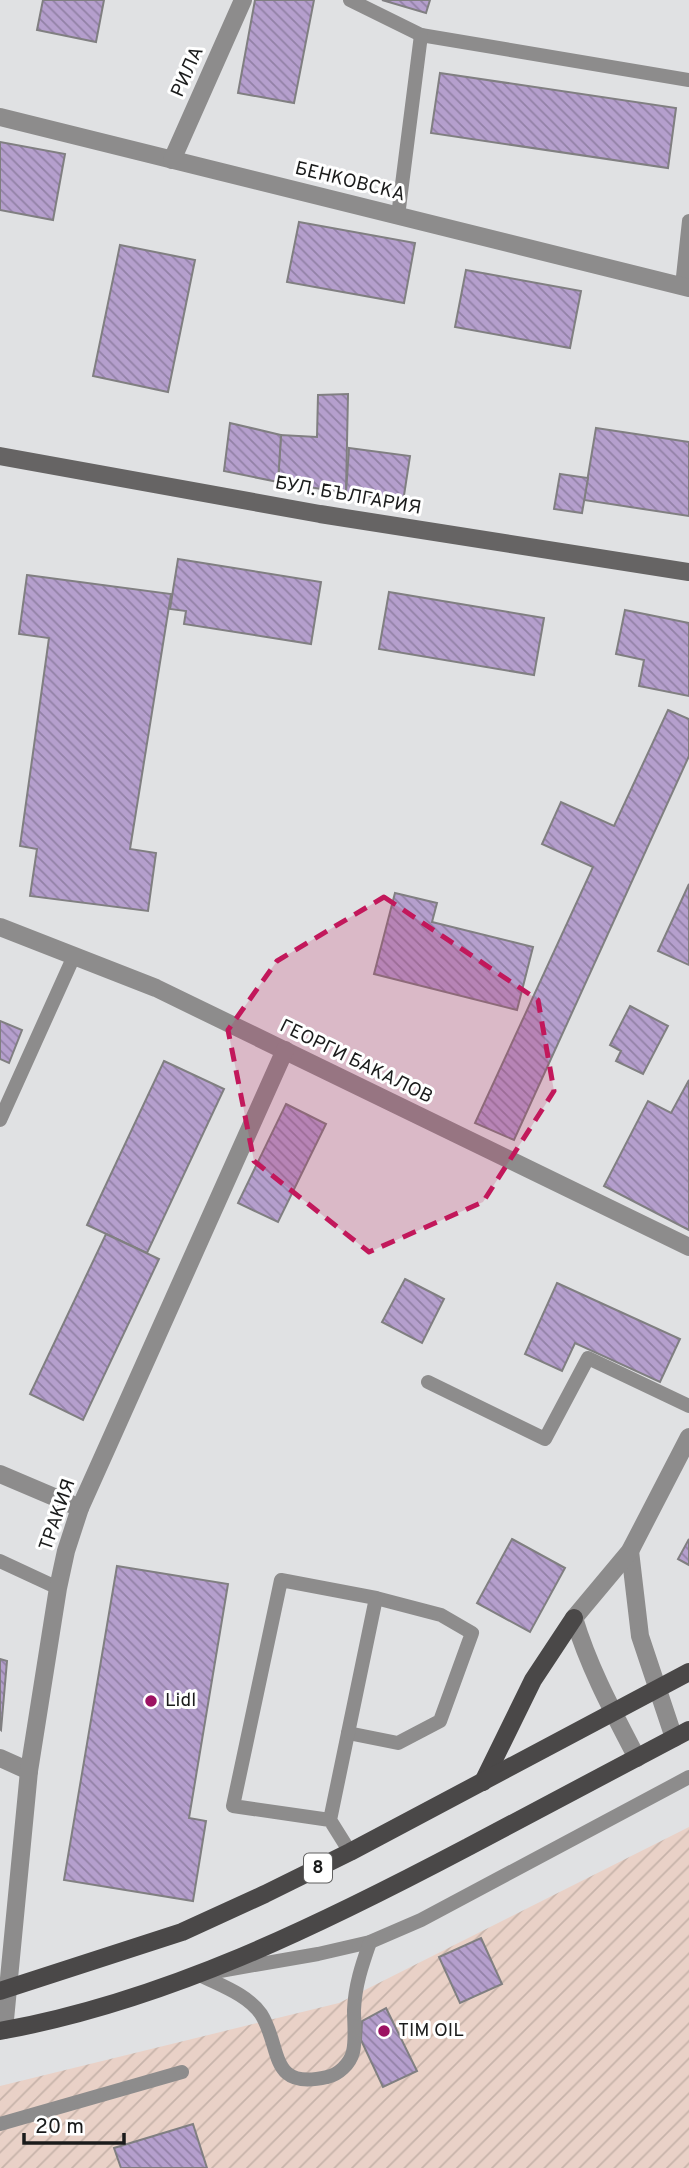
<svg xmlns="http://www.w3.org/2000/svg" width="689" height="2168" font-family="Overpass,sans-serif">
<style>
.industrial{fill:url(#industrial-furrows)}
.building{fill:url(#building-back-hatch);stroke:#807f81;stroke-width:2}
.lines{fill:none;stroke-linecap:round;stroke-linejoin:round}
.lane{stroke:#8d8c8c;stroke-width:14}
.street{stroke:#8d8c8c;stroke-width:18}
.secondary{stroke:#666464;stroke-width:18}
.primary{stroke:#4a4848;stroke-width:18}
.marked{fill:#c2185b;fill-opacity:0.2;stroke:#c2185b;stroke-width:5;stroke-dasharray:14 9;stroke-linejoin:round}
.poi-dot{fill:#9c1262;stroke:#fff;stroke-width:2.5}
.labels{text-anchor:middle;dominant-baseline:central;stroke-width:6;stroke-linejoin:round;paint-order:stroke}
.shield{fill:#fff;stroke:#5f5f5f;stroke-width:2}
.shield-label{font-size:18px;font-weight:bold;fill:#1a1b1b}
.street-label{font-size:19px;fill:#1a1b1b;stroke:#fff}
.poi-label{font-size:19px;fill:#1a1b1b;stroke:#fff;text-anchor:start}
</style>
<defs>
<pattern id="industrial-furrows" width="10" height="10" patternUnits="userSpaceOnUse" patternTransform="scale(1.75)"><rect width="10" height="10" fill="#e9d1c7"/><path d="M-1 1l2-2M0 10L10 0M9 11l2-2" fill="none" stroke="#c7b3aa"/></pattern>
<pattern id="building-back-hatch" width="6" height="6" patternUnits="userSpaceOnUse" patternTransform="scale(1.75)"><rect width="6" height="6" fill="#b59fcd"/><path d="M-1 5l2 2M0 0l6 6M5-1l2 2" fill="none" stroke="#9281a6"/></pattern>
</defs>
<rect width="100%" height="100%" fill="#e0e1e3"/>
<!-- industrial -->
<path class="industrial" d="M689,1827V2168H0V2086L339,2003Z"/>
<!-- building -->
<g class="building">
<path d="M43,0H104L96,42L37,30Z"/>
<path d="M255,0H314L294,103L238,93Z"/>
<path d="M382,0H430L426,13Z"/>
<path d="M440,73L676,108L668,168L431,133Z"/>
<path d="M0,142L65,154L53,220L0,210Z"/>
<path d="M299,222L415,243L404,303L287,282Z"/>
<path d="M120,245L195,260L168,392L93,376Z"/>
<path d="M466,270L581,291L570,348L455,327Z"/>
<path d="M348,394L346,493L278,482L281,435L317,437L318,395Z"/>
<path d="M230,423L281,435L278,482L224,471Z"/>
<path d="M596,428L689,442V516L584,500Z"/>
<path d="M349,448L410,456L403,502L346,493Z"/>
<path d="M560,474L588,478L582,513L554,509Z"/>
<path d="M178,559L321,582L311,644L184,624L186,611L170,609Z"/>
<path d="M27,575L171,594L130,849L156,853L148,911L30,896L37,849L20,846L49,638L19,634Z"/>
<path d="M389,592L544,618L534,675L379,649Z"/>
<path d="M625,610L689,623V696L639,686L644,660L616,654Z"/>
<path d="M668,710L689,719V756L514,1140L475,1123L593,867L542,844L561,802L614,826Z"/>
<path d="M689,884V965L658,951Z"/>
<path d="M395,893L437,903L432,922L533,947L517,1010L374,974Z"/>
<path d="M630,1006L668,1026L643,1074L616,1061L621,1051L610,1045Z"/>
<path d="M0,1021L22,1030L9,1063L0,1059Z"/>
<path d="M164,1061L224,1089L147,1253L87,1225Z"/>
<path d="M689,1080V1230L604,1186L648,1101L671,1113Z"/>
<path d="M286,1104L326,1124L278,1222L238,1203Z"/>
<path d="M106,1234L159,1259L83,1420L30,1394Z"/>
<path d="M405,1279L444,1299L422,1343L382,1322Z"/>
<path d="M557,1283L680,1339L660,1382L575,1343L562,1371L525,1354Z"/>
<path d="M512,1539L565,1568L530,1632L477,1603Z"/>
<path d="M689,1539V1565L678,1559Z"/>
<path d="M117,1566L228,1584L189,1818L206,1821L193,1901L64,1880Z"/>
<path d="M0,1659L7,1661L1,1730L0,1729Z"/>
<path d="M481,1938L502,1984L460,2003L439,1957Z"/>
<path d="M386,2008L417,2071L383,2087L361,2040L362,2021Z"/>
<path d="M193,2124L207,2168H121L114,2148Z"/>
</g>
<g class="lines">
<!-- lane -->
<g class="lane">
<path d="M350,0L421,35L689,80"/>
<path d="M398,216L421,35"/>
<path d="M682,286L689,221"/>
<path d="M0,1120L74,956"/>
<path d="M428,1382L545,1439L588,1358L689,1406"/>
<path d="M0,1561L58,1588"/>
<path d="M348,1733L398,1743L440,1721L472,1633L441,1615L376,1598"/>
<path d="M330,1820L376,1598L281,1580L233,1806L330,1820L350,1852"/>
<path d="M220,1971L318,1954L370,1942L421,1920L689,1777"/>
<path d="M198,1974C219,1985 247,1994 261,2014C282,2047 268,2091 327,2077C338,2075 350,2064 353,2052C356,2040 354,2023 354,2010C355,1985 362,1965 370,1942"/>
<path d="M0,2124L182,2072"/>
</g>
<!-- street -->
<g class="street">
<path d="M0,117L689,288"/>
<path d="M172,160L243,0"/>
<path d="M0,927L156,988L689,1247"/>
<path d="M0,1474L80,1508"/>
<path d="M630,1551L640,1636L674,1738"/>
<path d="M0,1758L29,1771"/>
<path d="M637,1758C613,1712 589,1668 574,1618L630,1551L689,1437"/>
<path d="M4,2030L29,1771L58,1588L66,1551L80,1508L285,1050"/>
</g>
<!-- secondary -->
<path class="secondary" d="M0,456L320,514L689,572"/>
<!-- primary -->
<g class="primary">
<path d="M483,1782L533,1680L574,1618"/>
<path d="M0,1991L182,1932L265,1894L350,1852L689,1672"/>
<path d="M0,2031C166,2001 320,1925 468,1847C542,1808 616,1769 689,1730"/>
</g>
</g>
<!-- marked area -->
<path class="marked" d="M384,897L538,1000L554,1091L483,1202L369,1252L254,1161L228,1030L277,961Z"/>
<!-- markers -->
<g class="poi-dot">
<circle cx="151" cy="1701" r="7"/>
<circle cx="384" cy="2031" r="7"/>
</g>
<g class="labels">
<!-- shield labels -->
<rect class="shield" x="304" y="1853.5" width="28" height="29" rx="5"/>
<g class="shield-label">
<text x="318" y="1868">8</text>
</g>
<!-- street labels -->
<g class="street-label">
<text transform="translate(188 72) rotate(-66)">РИЛА</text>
<text transform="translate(350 182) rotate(14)">БЕНКОВСКА</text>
<text transform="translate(348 496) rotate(10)">БУЛ. БЪЛГАРИЯ</text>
<text transform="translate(356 1062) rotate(26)">ГЕОРГИ БАКАЛОВ</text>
<text transform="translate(58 1515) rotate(-71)">ТРАКИЯ</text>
</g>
<!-- poi labels -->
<g class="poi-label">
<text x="165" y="1701">Lidl</text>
<text x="398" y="2031">TIM OIL</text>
</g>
</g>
<!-- scale -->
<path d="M24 2133v10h100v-10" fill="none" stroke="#1a1b1b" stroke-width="3.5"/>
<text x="35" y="2133" font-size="21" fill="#1a1b1b" stroke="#ffffff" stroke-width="5" paint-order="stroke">20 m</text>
</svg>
